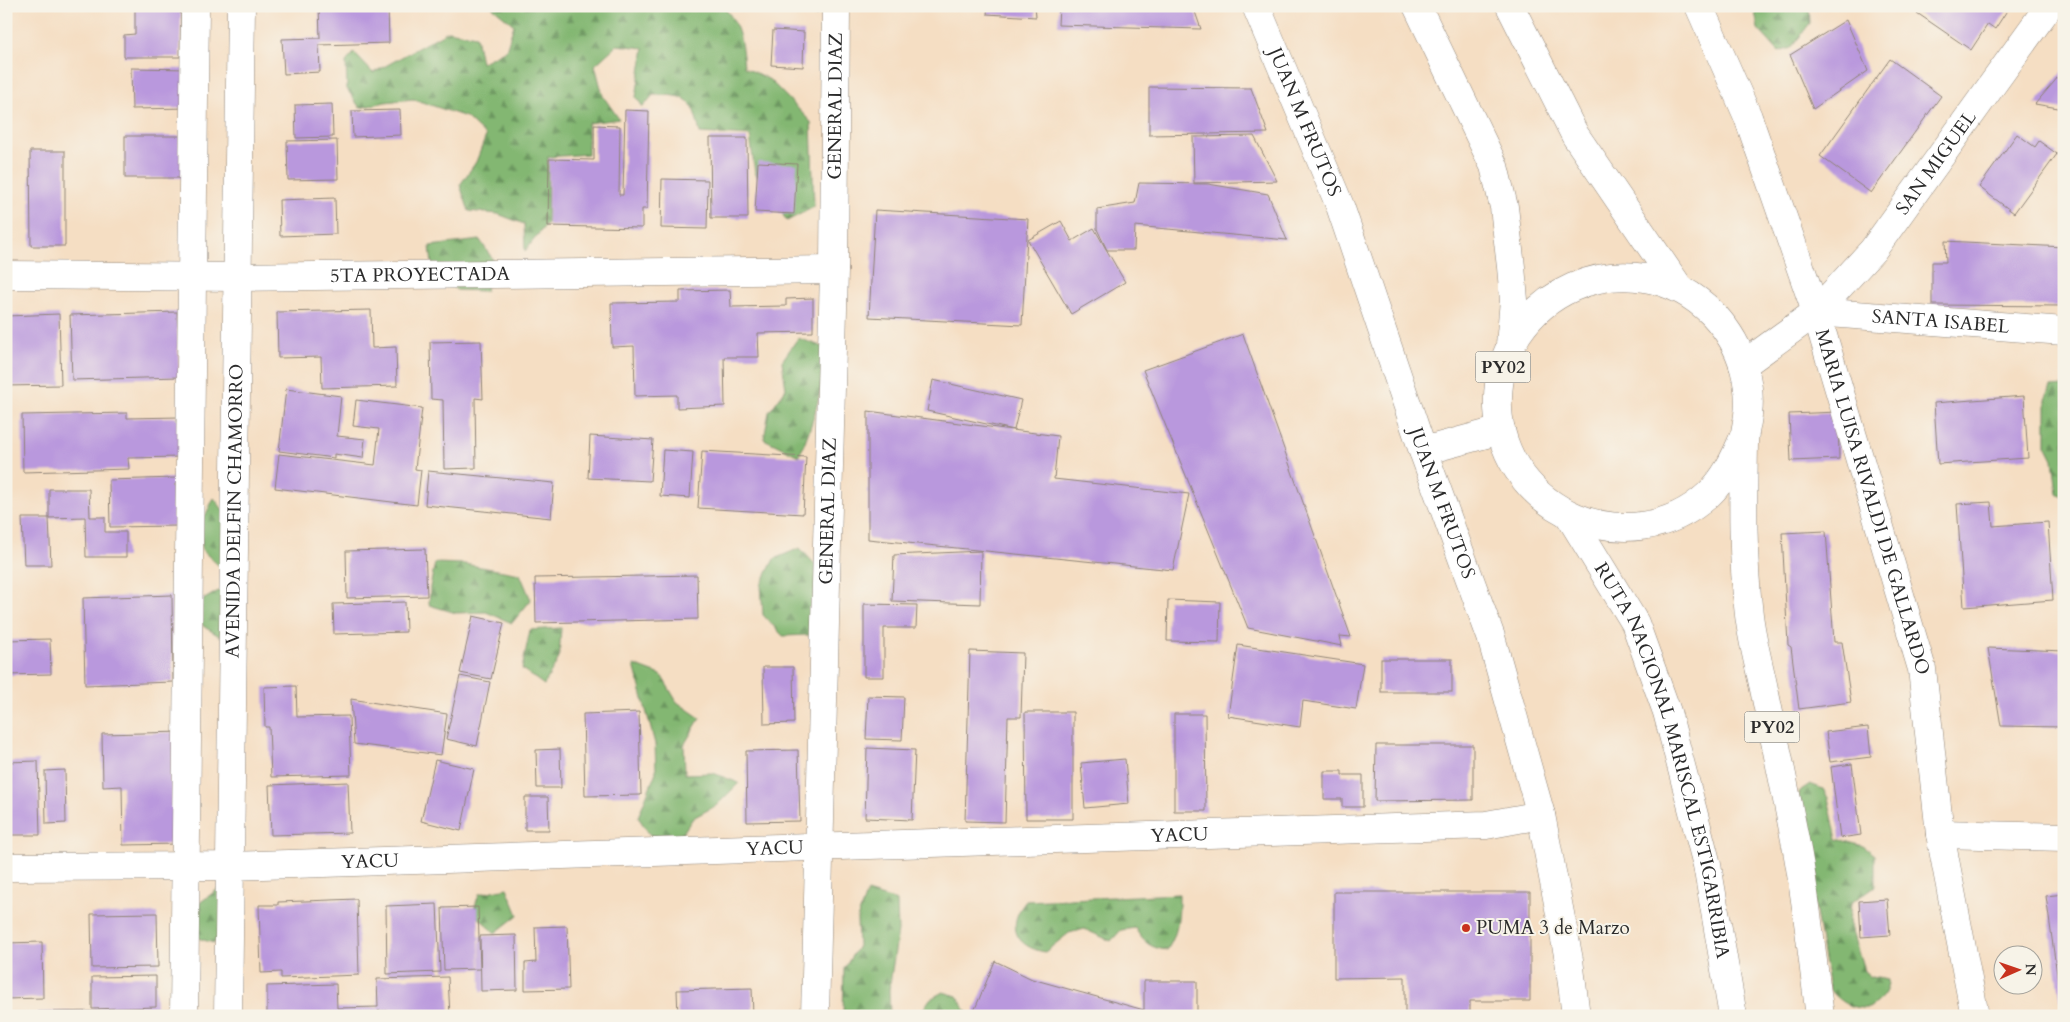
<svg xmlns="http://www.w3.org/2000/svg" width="2070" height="1022" font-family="Cardo,serif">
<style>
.forest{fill:url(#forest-firs);stroke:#57714e}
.building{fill:#b998dd}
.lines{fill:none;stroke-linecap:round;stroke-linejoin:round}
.street-casing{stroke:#908477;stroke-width:29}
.secondary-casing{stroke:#908477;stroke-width:29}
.highway-casing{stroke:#908477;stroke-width:29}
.street{stroke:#fff;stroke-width:28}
.secondary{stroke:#fff;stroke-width:28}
.highway{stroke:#fff;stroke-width:28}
.poi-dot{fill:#c8321e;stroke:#f7f3e8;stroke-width:2}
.labels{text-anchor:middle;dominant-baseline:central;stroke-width:4;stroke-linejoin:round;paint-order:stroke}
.shield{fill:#f7f3e8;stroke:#686764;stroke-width:1}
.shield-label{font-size:18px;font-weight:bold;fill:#2b2b2b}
.street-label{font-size:19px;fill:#2b2b2b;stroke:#f7f3e8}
.poi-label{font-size:19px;fill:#2b2b2b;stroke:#f7f3e8;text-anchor:start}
</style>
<defs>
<pattern id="forest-firs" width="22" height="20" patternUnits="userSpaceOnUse" patternTransform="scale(1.25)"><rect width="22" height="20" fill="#83b772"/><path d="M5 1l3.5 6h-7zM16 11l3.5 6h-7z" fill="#6b955e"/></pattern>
</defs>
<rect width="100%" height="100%" fill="#f7f3e8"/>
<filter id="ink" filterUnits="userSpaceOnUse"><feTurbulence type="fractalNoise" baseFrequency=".02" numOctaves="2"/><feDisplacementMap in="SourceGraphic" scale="10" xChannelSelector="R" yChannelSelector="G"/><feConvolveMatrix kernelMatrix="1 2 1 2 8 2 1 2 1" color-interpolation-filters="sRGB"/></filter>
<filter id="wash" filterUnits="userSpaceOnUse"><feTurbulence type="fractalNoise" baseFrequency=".0096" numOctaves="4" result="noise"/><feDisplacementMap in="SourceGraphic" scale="20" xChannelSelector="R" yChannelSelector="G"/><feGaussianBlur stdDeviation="1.12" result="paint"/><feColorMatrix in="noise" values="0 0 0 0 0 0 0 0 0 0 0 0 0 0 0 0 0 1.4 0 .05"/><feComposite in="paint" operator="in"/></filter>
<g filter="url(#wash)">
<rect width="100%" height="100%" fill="#f5dec3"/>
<!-- forest -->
<g class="forest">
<path d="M491,6H722C740,22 742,45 744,67L770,80L811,122L814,207L787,221L755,173L750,136L700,133C692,98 690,95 653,95L643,107L636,97L644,48L617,45L595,65L603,96L619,119L588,123V154L548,157L547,223L525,251L524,224L498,214L469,211L460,185L476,162L486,136L466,117L413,99L385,102L360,108L347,89L346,62L354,53L373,73L448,31L476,36L481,63L506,50L514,25Z"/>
<path d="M1754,6H1809L1810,23L1791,48L1779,52L1758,29Z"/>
<path d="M480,240L495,263L485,291L457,290L433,274L430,246Z"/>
<path d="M798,338L826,348C823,389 815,419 799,456L764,439L769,412L786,389L782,361Z"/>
<path d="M2064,386V498L2057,493L2053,459L2046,445V399L2051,387Z"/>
<path d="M214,498L224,511L231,577L202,550L201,524Z"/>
<path d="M800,548L833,584L830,612L811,635L783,636L763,615L761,585L774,559Z"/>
<path d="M435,563L464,564L520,574L531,600L512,623L486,612L456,613L429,605L430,587Z"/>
<path d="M220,590L221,637L203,626L196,604Z"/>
<path d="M561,628L559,658L544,685L522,669L530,630Z"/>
<path d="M634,665L661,675L677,702L700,718L684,745L685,774L713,773L739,783L717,805L693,818L676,843L650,835L638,817L656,772L655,744Z"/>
<path d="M1810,784L1823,789L1828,798L1837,839L1863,846L1875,855V886L1851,903L1849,922L1864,971L1871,977L1888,980C1888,994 1880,1000 1869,1008C1851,1009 1840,1003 1829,989L1812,888L1818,880L1817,846L1808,835V827L1802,819L1798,792Z"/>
<path d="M221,887L225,935L214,943L200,939L194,931L198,904Z"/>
<path d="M507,888L518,915L495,933L473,912L479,894Z"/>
<path d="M867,892L897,901L898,931L889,990L890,1016H843L844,969L858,946L857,919Z"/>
<path d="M1179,894C1179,915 1179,932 1167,950C1150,948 1143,942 1135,928L1121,930L1111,941L1084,929L1069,933L1045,952C1015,947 1006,925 1026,901Z"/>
<path d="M943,992L957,996L969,1016H923L922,1011L930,999Z"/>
</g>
<g id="blocks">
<!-- building -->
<g class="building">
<path d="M135,6H181L180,57H124V35L135,34Z"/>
<path d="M319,6H388L389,43L319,45L320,72L284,74L282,39L320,38Z"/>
<path d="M775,6H819L818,12Z"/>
<path d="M988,6H1035L1036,17L987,14Z"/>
<path d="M1059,6H1193L1201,29L1058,25Z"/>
<path d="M1922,6H2010L1995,29L1988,24L1971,50L1917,13Z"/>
<path d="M1846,20L1868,71L1813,109L1790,55Z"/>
<path d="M773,30L804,32L803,67L771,65Z"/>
<path d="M1890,59L1941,96L1871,193L1820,156Z"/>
<path d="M131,68L189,69V108L132,109Z"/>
<path d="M2064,69V109L2035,104L2054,82Z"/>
<path d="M1149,87L1251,88L1268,133L1149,135Z"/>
<path d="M332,104L333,137L296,138L295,105Z"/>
<path d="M400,110L401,135L353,137L352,111Z"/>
<path d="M625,110L649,111L647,209H642V228L548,226L549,159L594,160V125L620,126L619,195H623Z"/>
<path d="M2017,134L2035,147L2039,141L2057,154L2014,213L1979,187Z"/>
<rect x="125" y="136" width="62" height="42"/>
<path d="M1254,136L1277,181L1194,183L1193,137Z"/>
<path d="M710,138H747L748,218H711Z"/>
<path d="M337,140L338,179L288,180L287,141Z"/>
<path d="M30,151H65V246H31Z"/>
<path d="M758,162L797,164L794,214L755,212Z"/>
<path d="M662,179L708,180L707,229L661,228Z"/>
<path d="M1139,183L1208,184L1268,194L1287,240L1135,226L1134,250H1107L1097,229V209L1135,203Z"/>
<path d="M335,198L336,234L280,236L279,200Z"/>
<rect x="6" y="203" width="2" height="36"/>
<path d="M875,210L1028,219L1022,325L869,317Z"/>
<path d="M1061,221L1072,241L1094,228L1125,282L1071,314L1028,240Z"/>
<path d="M1945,241L2064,247V306L1932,305V262H1946Z"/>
<path d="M730,290L731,307L786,306V299L813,298V332L758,333L759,357H724L725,406L677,408V395L635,396L634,346L612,347L611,303L680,302V291Z"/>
<path d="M371,310L372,348L396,347L397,386L322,388L321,357L278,358L277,312Z"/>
<path d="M177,312L179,377L72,380L70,315Z"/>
<path d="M59,314L61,385L6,386V316Z"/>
<path d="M1243,334L1351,637L1340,636L1342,646L1248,628L1143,370Z"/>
<path d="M481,341L483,399L475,398L476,468L444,469L443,400L431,399L430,342Z"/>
<path d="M933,380L1021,400L1014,430L927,411Z"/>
<path d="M286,389L341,396L337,436L365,439L363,458L334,454V458L279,451Z"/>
<path d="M2024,396L2028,458L1938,464L1934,403Z"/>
<path d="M356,400L422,408L415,469L421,470L417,505L275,488L279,454L375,465L379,429L353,426Z"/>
<path d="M868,411L1058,436L1054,479L1189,494L1173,570L868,539Z"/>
<path d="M1838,412L1839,459L1791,461L1789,414Z"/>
<path d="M127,413V418L180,417L181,457L128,458L129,469L23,472L22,415Z"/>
<path d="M590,436L653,440L650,481L588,478Z"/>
<path d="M663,450L693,452L690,498L660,496Z"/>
<path d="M702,451L806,457L803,514L698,508Z"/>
<path d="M428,471L554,483L551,518L425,505Z"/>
<path d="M176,478L177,526L110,527L109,480Z"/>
<path d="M49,489H89L90,517H105V532H126V557H86L85,517L49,518Z"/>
<path d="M1991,502L1993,526L2048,522L2053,600L1964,607L1957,504Z"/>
<path d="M22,518H49L51,565H24Z"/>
<path d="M1826,531L1834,642H1842L1851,702L1799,709L1791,647L1788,645L1782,533Z"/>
<path d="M425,549L427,596L347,598L346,551Z"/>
<path d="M981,551L980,604L892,601L894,555Z"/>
<path d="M697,575L698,619L536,623L535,578Z"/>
<path d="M172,595L173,682L85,685L83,598Z"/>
<path d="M1168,600L1220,602L1219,642L1167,641Z"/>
<path d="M405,602L406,632L334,634L333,604Z"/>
<path d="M864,604L917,605L916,628H884V677H864Z"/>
<path d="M473,616L504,623L491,679L460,673Z"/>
<path d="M50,639L51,674L6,675V640Z"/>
<path d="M1238,645L1363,664L1356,709L1303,701L1300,727L1228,716Z"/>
<path d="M1988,648L2064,651V727L2001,726Z"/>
<path d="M970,651L1023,653L1021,717H1008L1005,822L965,821Z"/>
<rect x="1381" y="659" width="71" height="33"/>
<path d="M763,667H793L794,723L764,724Z"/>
<path d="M460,676L490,682L477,746L446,739Z"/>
<path d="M296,686L297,717L349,716L351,775L271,777L269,727H265L264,687Z"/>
<path d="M868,696L904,697L902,740L866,739Z"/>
<path d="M351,699L447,714L441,755L354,744Z"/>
<path d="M639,712L641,795L585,796L583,714Z"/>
<path d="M1025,712H1073V819H1026Z"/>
<path d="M1174,714H1205L1206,811H1174Z"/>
<path d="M1868,727L1871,757L1830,762L1826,732Z"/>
<path d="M183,732L179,844L123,845L122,786L103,787L102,734Z"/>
<path d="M1376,745H1473V800L1375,801Z"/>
<path d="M867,748L915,750L912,820L865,818Z"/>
<path d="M560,749L561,788H537L536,750Z"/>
<path d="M798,750L800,821L747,822L746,751Z"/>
<path d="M1125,759L1129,804L1085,808L1081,763Z"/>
<path d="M435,760L474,769L461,831L421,821Z"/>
<path d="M38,761L40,835H7L6,762Z"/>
<path d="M1852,764L1861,835L1840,838L1831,767Z"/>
<path d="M65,770L66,823L46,824L45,771Z"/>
<path d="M1324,771H1342V775H1363V807H1342V799H1324Z"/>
<path d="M348,782L350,833L271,835L269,785Z"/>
<path d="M525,797H548L549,830H525Z"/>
<path d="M1334,892H1530V1001H1470V1016H1405V977L1334,978Z"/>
<path d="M2064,894V1010H2062L2046,896Z"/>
<path d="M357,899L359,975L281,978V972L261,973L259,905H278V902Z"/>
<path d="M1887,899L1890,935L1861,937L1859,901Z"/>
<path d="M437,904L440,972L387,974L386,906Z"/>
<path d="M478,907L480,969L444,970L442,908Z"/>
<path d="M157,913L158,967L92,968L91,914Z"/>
<path d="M567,926L569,989L525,990V963L536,962L535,927Z"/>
<path d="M516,935L517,990L481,991L480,936Z"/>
<path d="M42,942L43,998L6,999V943Z"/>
<path d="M995,961L1032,979L1144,1010V981H1197V1016H972Z"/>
<path d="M156,976V1007L92,1009V977Z"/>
<path d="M448,977L450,1016H410V1011H378L379,1016H267V986L336,984L337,1008L378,1007L377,979Z"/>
<path d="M752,988L753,1016H678L677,990Z"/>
<path d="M181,1010L182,1016H38V1012Z"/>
</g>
</g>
</g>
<g filter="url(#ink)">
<use href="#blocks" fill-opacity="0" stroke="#908477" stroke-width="1"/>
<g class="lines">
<defs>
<g id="street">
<path id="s1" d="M1256,6L1340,206L1423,451L1491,637L1541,815L1569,960L1576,1016"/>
<path id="s2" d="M1699,6L1748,117L1816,312L1922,669L1940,834L1975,1016"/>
<path id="s3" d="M6,275L237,277L834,270"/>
<path id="s4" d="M1816,312L2064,331"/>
<path d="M1423,451L1501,430"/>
<path d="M1940,834L2064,837"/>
<path id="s5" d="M6,867L229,866L1486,825L1541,815"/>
<path d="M184,1016L195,6"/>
<path id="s6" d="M228,1016L241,6"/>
<path id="s7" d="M815,1016L834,270L836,6"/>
</g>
<g id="secondary">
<path id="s8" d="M1743,365L1816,312L1873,250L2049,6"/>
</g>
<g id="highway">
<path d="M1417,6L1494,166L1504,207L1511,267L1514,300L1510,345"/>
<path d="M1510,6L1575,135L1680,289"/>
<path d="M1744,436C1735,458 1725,479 1708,495C1631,565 1503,513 1498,408C1493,293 1632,232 1713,314C1727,329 1739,348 1744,368C1748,383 1750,400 1748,415C1747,425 1744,433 1744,443C1743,500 1742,558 1749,615C1752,640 1759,665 1764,689C1775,741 1786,793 1796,845C1807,901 1812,959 1820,1016"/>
<path id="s9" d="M1569,515L1635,623L1667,712L1707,865L1733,1016"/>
</g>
</defs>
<!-- street casing -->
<use href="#street" class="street-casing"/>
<!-- secondary casing -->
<use href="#secondary" class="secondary-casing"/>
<!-- highway casing -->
<use href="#highway" class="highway-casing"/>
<!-- street -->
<use href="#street" class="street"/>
<!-- secondary -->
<use href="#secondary" class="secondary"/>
<!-- highway -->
<use href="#highway" class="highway"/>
</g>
</g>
<!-- markers -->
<circle class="poi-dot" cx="1466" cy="928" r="5"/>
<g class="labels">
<!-- shield labels -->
<g class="shield">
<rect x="1475.5" y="351.5" width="55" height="31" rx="4"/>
<rect x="1744.5" y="711.5" width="55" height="31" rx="4"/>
</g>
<g class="shield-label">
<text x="1503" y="367">PY02</text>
<text x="1772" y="727">PY02</text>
</g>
<!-- street labels -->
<g class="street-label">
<text stroke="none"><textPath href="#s7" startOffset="910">GENERAL DIAZ</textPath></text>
<text stroke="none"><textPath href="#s1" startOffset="126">JUAN M FRUTOS</textPath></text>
<text stroke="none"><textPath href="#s8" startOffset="282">SAN MIGUEL</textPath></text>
<text stroke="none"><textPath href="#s3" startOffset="414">5TA PROYECTADA</textPath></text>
<text stroke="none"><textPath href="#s4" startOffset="125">SANTA ISABEL</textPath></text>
<text stroke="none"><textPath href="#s2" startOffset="526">MARIA LUISA RIVALDI DE GALLARDO</textPath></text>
<text stroke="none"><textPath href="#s1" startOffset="531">JUAN M FRUTOS</textPath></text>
<text stroke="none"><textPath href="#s6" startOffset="505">AVENIDA DELFIN CHAMORRO</textPath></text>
<text stroke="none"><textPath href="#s7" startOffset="505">GENERAL DIAZ</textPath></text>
<text stroke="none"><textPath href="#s9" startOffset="266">RUTA NACIONAL MARISCAL ESTIGARRIBIA</textPath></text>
<text stroke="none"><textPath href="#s5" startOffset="1174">YACU</textPath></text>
<text stroke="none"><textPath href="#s5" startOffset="769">YACU</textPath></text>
<text stroke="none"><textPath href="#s5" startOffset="364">YACU</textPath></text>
</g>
<!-- poi labels -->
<g class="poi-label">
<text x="1476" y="928">PUMA 3 de Marzo</text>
</g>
</g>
<!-- margin -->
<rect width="2070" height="1022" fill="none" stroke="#f7f3e8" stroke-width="25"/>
<!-- north arrow -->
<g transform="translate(2018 970) rotate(88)"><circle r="24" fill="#f7f3e8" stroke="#a5a39c"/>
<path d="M0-4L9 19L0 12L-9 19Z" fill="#c8321e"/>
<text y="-8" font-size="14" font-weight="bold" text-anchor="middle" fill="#2b2b2b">N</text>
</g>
</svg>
